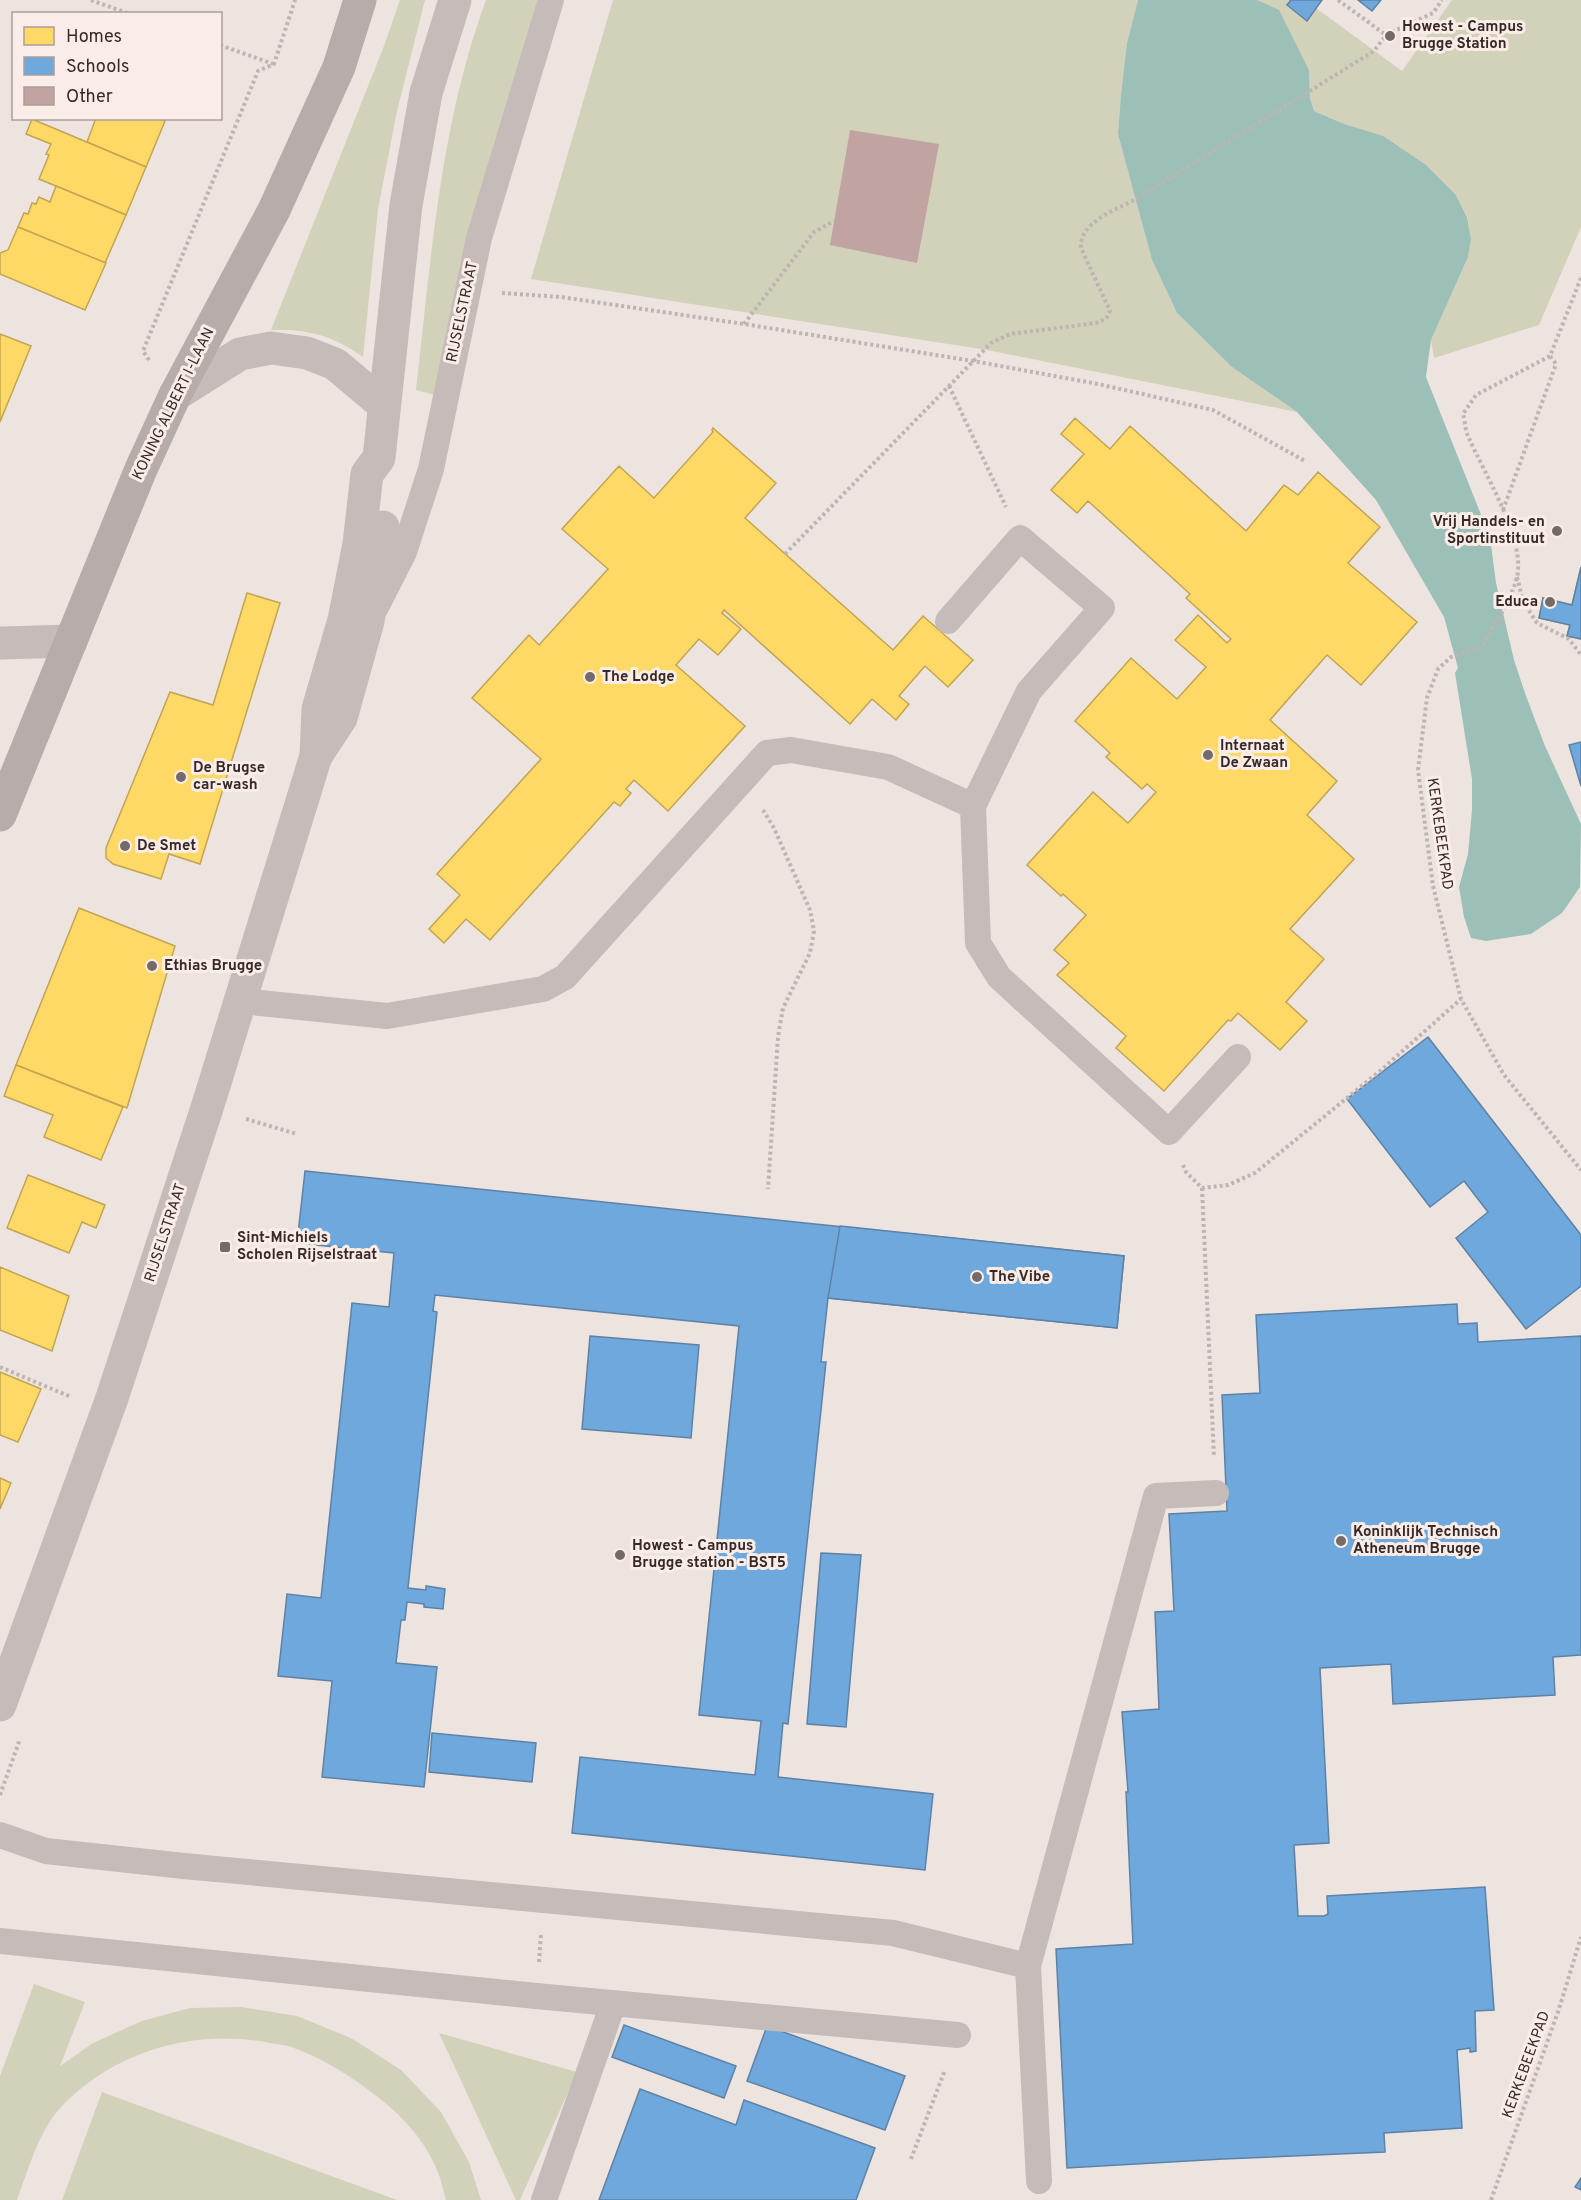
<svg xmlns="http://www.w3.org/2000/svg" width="1581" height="2200" font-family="Overpass,sans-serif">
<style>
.green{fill:#d2d1ba}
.water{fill:#9cc0b8}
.homes{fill:#ffd966;stroke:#c3a453;stroke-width:1.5}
.schools{fill:#6fa8dc;stroke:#5e82a6;stroke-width:1.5}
.building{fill:#c1a4a1}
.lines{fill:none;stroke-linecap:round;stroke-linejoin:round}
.path{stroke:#beb4b2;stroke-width:4;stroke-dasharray:3 3;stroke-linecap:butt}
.service{stroke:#c5bcb9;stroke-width:26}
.minor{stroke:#c5bcb9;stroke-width:33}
.tertiary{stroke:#c5bcb9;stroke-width:33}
.secondary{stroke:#b6acaa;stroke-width:33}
.poi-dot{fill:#766a68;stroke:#faede7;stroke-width:2}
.labels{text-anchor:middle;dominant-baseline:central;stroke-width:6;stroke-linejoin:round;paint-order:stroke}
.poi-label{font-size:15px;font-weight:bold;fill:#362927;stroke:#faede7;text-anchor:start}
.street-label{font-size:15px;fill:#362927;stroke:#faede7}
</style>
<rect width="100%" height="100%" fill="#ede4e0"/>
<!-- green -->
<g class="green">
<path d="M400,0H425L397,111L378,209L363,357C332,335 309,329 271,330L384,46Z"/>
<path d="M486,0H540L435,395L416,390C431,259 440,125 486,0Z"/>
<path d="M613,0H1138L1127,43L1121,94L1118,134L1152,260L1177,313L1232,367L1297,412L987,350L531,279Z"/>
<path d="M1257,0H1291L1287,6L1307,20L1316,8L1402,71L1452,0H1581V227L1539,325L1434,358L1431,340L1468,257L1471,239L1467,216L1456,195L1344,124L1314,111L1310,98L1309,70L1279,11Z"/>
<path d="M34,1984L85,2002L60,2066L93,2043L142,2021L190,2008L241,2007L297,2016L351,2038L401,2070L441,2112L469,2162L481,2200H446C443,2190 441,2179 437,2170C423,2135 393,2107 363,2086C341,2070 317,2056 291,2047C283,2044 273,2044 265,2042C195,2030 124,2049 71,2097C40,2124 31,2163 17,2200H0V2076Z"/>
<path d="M439,2033L577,2072L520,2200H516Z"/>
<path d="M102,2092L397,2200H62Z"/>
</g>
<!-- water -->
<path class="water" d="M1138,0H1257L1279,10L1309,70L1310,98L1314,111L1344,124L1383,136L1426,165L1456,195L1467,217L1471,239L1468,257L1431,340L1426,377L1490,537L1496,583L1514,660L1526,696L1545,746L1581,824L1580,887L1562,913L1531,934L1486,941L1471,938L1464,917L1459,887L1468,854L1472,810V779L1455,673L1458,668L1444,617L1376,500L1297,412L1232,367L1177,313L1152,260L1118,134L1121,94L1127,43Z"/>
<!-- homes -->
<g class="homes">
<path d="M158,118L165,121L146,167L87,142L96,118Z"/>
<path d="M32,119L146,167L126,215L39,179L49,155L46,154L51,144L26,134Z"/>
<path d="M56,186L126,215L105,263L18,227L24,213L28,214L32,203L36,204L39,197L50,202Z"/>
<path d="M18,227L106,263L85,310L0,274V253L8,250Z"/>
<path d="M0,334L31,346L0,422Z"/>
<path d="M1075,418L1110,449L1130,426L1246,531L1284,485L1298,495L1318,472L1380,527L1348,563L1417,622L1361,685L1327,655L1270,720L1337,781L1307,815L1354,859L1290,929L1324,959L1286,1002L1307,1021L1280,1050L1238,1013L1231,1021L1228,1020L1164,1091L1116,1048L1126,1036L1057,975L1069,963L1054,950L1086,915L1063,894L1061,896L1027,865L1093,792L1128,823L1156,792L1147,784L1142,789L1106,757L1110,753L1075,721L1131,658L1177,699L1206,667L1175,640L1198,615L1227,643L1231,639L1186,598L1190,594L1088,501L1077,513L1051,490L1084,454L1061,434Z"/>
<path d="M713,428L776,483L745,518L893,650L923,616L973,660L948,687L925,666L899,696L909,704L896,720L872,699L850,724L724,610L722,613L741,629L718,655L699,639L676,665L745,726L668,811L634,780L626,789L631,793L620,806L614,802L490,940L466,919L444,943L429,929L460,895L437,874L541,759L472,698L529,635L539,645L608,569L562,529L619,466L654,498L713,432L712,430Z"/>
<path d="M1581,567V639L1567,636L1570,625L1539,618L1543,598L1572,605Z"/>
<path d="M247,593L280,603L200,864L169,854L161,879L113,864L106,858V848L170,692L213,705Z"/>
<path d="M79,908L175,946L127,1108L16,1065Z"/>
<path d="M16,1065L123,1107L101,1160L44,1137L53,1115L4,1096Z"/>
<path d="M28,1175L105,1205L96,1228L82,1222L69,1253L7,1228Z"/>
<path d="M0,1267L69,1296L52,1351L0,1330Z"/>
<path d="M0,1372L41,1389L18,1442L0,1435Z"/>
<path d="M0,1478L11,1483L0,1509Z"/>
</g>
<!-- schools -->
<g class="schools">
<path d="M1291,0H1322L1307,21L1287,5Z"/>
<path d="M1358,0H1381L1372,11Z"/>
<path d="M1581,567V639L1567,636L1570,625L1539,618L1543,598L1572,605Z"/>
<path d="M1581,742V786L1569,745Z"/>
<path d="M1428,1037L1581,1235V1286L1526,1329L1456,1238L1488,1212L1464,1181L1430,1207L1347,1099Z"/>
<path d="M305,1171L1124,1256L1117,1328L828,1298L821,1362H826L788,1724L783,1723L778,1777L933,1794L925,1870L572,1833L580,1757L755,1775L761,1721L699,1715L739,1326L435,1295L433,1311L437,1312L408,1588L426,1590V1586L445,1589L443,1609L424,1607V1604L407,1602L405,1620H401L396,1663L437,1667L424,1787L322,1777L332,1681L278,1676L287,1594L321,1598L352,1303L389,1307L394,1253L297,1243Z"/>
<path d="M840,1226L1124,1256L1117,1328L828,1298Z"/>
<path d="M1457,1304L1458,1324L1477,1323L1478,1342L1581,1336V1655L1553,1657L1555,1695L1393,1704L1391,1664L1320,1668L1329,1843L1294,1845L1298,1916H1324L1328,1914L1327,1896L1485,1887L1494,2010L1475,2011L1476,2051L1470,2052V2048L1457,2050L1462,2128L1384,2133L1385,2152L1223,2159L1067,2168L1056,1949L1133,1944L1126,1792H1128L1122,1712L1159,1709L1155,1612L1174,1611L1169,1514L1227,1511L1222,1395L1260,1393L1256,1315Z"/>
<path d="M590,1336L699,1345L691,1438L582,1429Z"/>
<path d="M821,1553L861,1555L846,1727L807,1724Z"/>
<path d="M432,1733L536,1743L532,1782L429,1772Z"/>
<path d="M624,2025L736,2066L724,2098L612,2057Z"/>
<path d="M767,2026L905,2076L885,2130L747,2081Z"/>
<path d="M640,2089L736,2125L744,2100L875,2148L856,2200H599Z"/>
<path d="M1581,2178V2190L1575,2187Z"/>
</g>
<!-- building -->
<path class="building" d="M850,130L939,144L917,263L830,245Z"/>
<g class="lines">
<!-- path -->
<g class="path">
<path d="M91,0L130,14"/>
<path d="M1338,0L1386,35L1433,13L1442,0"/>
<path d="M220,45L273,64"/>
<path d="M1581,278L1550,356L1476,395L1463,414C1465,421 1465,430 1468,436C1483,471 1526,540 1517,577C1511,601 1494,625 1482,647L1451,657L1438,669L1427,698L1418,770L1433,886L1461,999L1504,1075L1581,1170"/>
<path d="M502,293L561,297L744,324L973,361L1098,384L1213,410L1305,461"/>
<path d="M744,324L814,232L834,221"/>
<path d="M149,360L143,351L258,71L274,64L295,0"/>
<path d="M949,386L1006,507"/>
<path d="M1503,510L1556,364L1550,356"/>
<path d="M785,554L991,343L1010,334L1096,323L1106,319L1110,311L1081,248C1079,222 1116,210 1136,199L1374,51L1386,35"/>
<path d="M1517,577L1523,601L1537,623L1569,639L1581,655"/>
<path d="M763,810L774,828L810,910L814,931L810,953L783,1008L778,1037L768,1189"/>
<path d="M246,1119L297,1134"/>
<path d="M1183,1165L1186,1172L1202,1188L1228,1185L1255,1173L1380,1071L1461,999"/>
<path d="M1202,1188L1214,1457"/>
<path d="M0,1367L71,1397"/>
<path d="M0,1795L20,1739"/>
<path d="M539,1962L541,1934"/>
<path d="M911,2159L945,2070"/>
<path d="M1491,2200L1559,2009L1581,1937"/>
</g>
<!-- service -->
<g class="service">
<path d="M376,607L404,552L431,469L479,238L551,0"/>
<path d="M948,621L1020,538L1102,608L1029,691L973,806L978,943L999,977L1169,1132L1238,1057"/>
<path d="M241,1001L387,1016L543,989L565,977L767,753L791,750L888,767L973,806"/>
<path d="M0,1835L46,1851L184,1866L893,1933L1028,1966"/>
<path d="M0,1941L536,1996L958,2035"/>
<path d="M1039,2181L1028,1966L1156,1496L1216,1493"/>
<path d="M544,2200L613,2004"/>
</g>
<!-- minor -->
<g class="minor">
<path d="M175,395L240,354L271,348L307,353L335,364L384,405"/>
<path d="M0,643L71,641"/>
</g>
<!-- tertiary -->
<g class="tertiary">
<path d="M316,756L341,718L368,621L383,527"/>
<path d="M0,1705L112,1398L207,1108L316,756L318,709L344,620L359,544L367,474L379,458L406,205L426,93L455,0"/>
</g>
<!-- secondary -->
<path class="secondary" d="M0,815L141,469L175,395L274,210L339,67L360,0"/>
</g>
<!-- markers -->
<g class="poi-dot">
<circle cx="1390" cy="36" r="6"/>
<circle cx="1557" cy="531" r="6"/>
<circle cx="1550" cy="602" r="6"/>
<circle cx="590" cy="677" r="6"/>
<circle cx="1208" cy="755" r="6"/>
<circle cx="181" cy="777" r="6"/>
<circle cx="125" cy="846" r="6"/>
<circle cx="152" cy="966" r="6"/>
<rect x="219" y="1241" width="12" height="12" rx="3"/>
<circle cx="977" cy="1277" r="6"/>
<circle cx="1341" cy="1541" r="6"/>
<circle cx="620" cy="1555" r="6"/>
</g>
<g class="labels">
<!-- poi labels -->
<g class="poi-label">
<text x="1402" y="27">Howest - Campus<tspan x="1402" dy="17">Brugge Station</tspan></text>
<text x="1545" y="522" text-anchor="end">Vrij Handels- en<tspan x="1545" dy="17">Sportinstituut</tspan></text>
<text x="1538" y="602" text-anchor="end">Educa</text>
<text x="602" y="677">The Lodge</text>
<text x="1220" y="746">Internaat<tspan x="1220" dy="17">De Zwaan</tspan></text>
<text x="193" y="768">De Brugse<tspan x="193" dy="17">car-wash</tspan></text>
<text x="137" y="846">De Smet</text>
<text x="164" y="966">Ethias Brugge</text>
<text x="237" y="1238">Sint-Michiels<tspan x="237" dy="17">Scholen Rijselstraat</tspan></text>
<text x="989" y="1277">The Vibe</text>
<text x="1353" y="1532">Koninklijk Technisch<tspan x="1353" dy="17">Atheneum Brugge</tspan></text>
<text x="632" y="1546">Howest - Campus<tspan x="632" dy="17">Brugge station - BST5</tspan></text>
</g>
<!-- street labels -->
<g class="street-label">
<text transform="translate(463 312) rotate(-78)">RIJSELSTRAAT</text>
<text transform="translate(174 404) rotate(-64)">KONING ALBERT I-LAAN</text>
<text transform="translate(1439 834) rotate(82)">KERKEBEEKPAD</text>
<text transform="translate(166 1233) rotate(-72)">RIJSELSTRAAT</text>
<text transform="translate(1527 2065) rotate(-70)">KERKEBEEKPAD</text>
</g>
</g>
<!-- legend -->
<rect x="12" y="12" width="210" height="108" fill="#faede7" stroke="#ac9f9a" stroke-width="1.5"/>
<rect x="24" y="27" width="30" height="18" fill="#ffd966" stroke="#ac9f9a" stroke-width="1.5"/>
<text x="66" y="42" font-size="18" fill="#362927">Homes</text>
<rect x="24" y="57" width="30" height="18" fill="#6fa8dc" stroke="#ac9f9a" stroke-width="1.5"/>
<text x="66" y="72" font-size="18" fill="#362927">Schools</text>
<rect x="24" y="87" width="30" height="18" fill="#c1a4a1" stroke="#ac9f9a" stroke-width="1.5"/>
<text x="66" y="102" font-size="18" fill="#362927">Other</text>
</svg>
